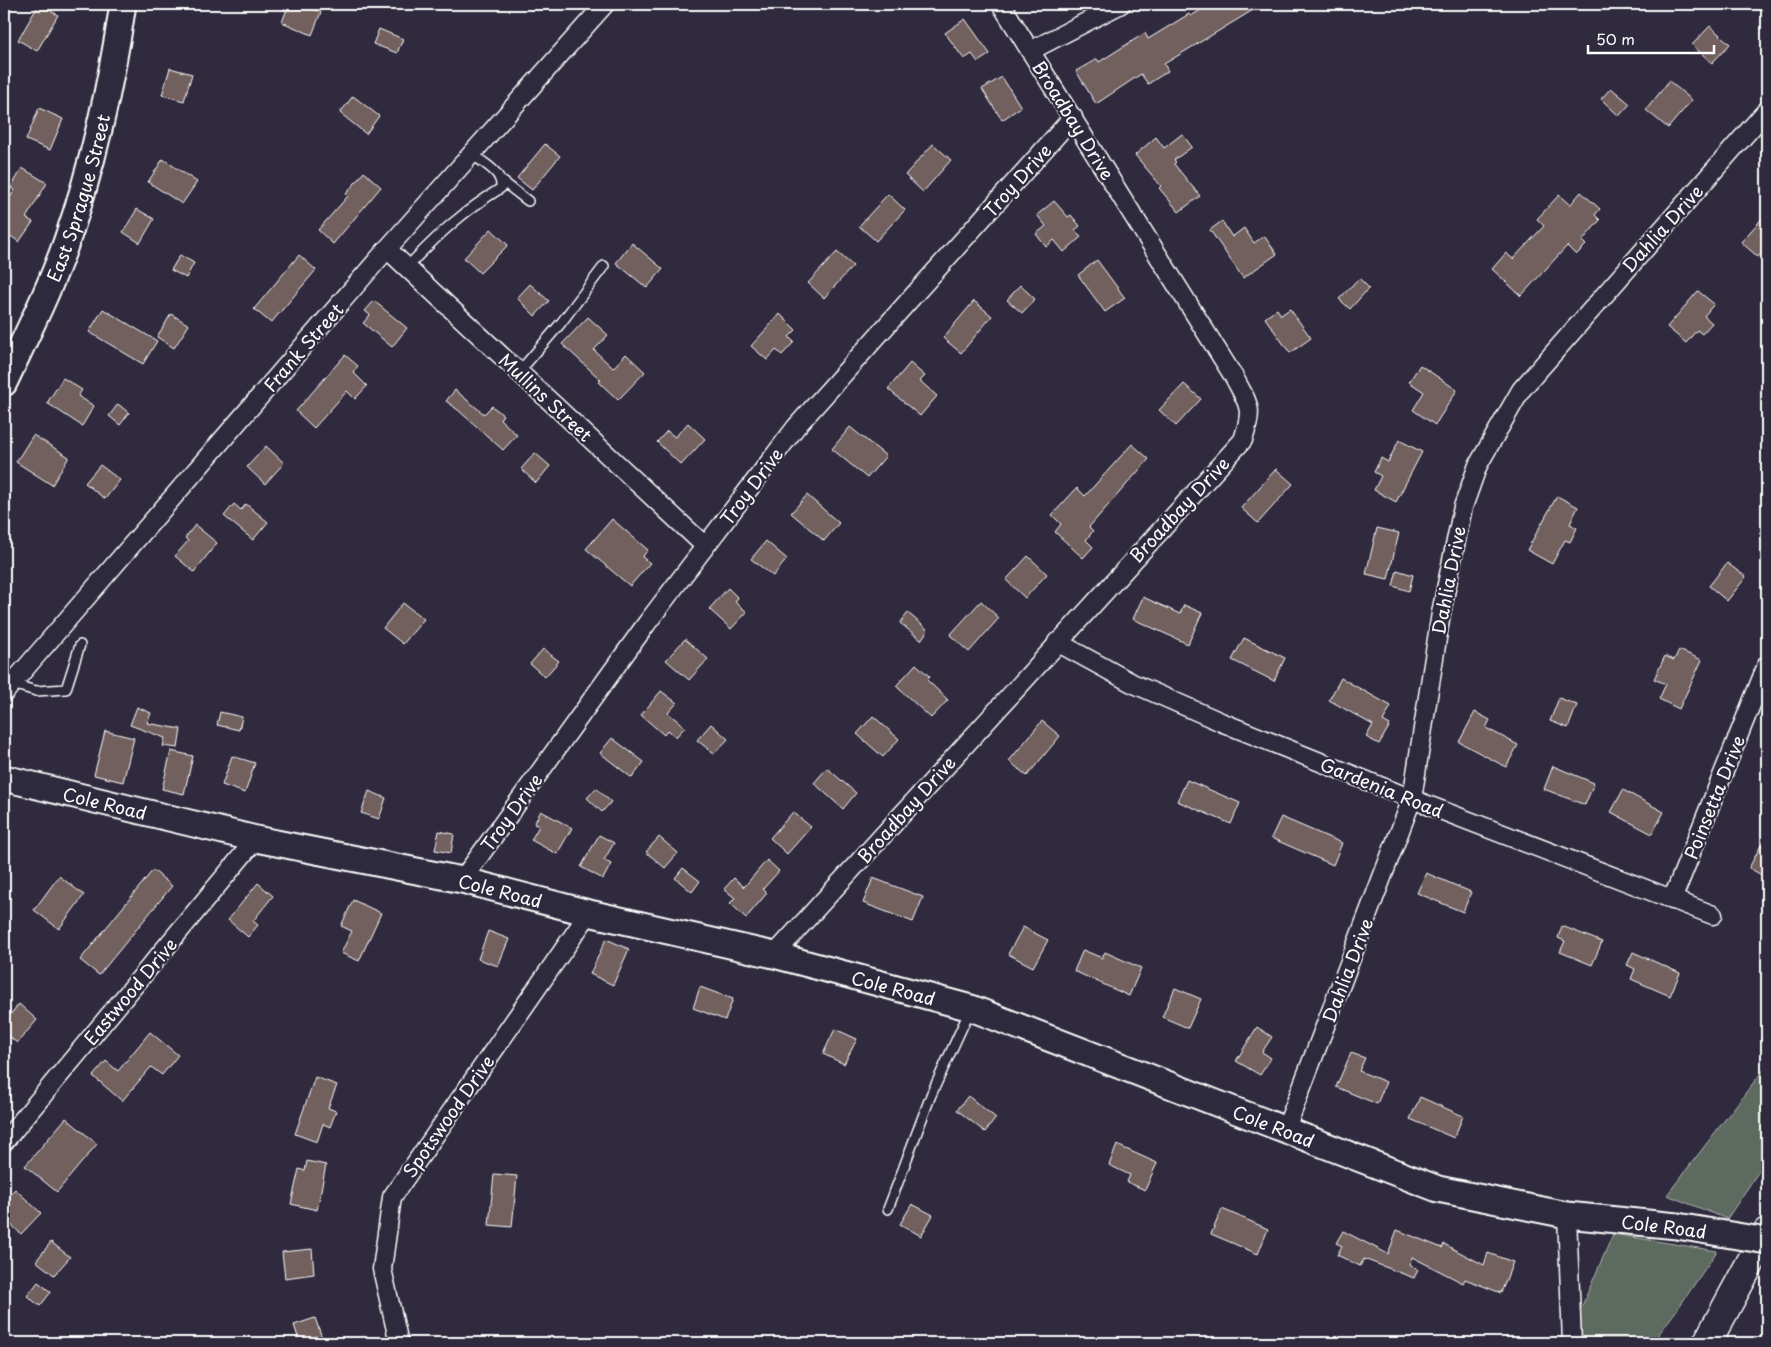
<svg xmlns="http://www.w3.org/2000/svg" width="1771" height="1347" font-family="'Playpen Sans',sans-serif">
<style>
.green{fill:#5c6a60;stroke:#aeb4b0}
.building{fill:#72615f;stroke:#fff}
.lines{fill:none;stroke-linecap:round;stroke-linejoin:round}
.lane-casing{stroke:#fff;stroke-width:12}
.street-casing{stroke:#fff;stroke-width:21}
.secondary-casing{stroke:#fff;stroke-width:29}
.highway-casing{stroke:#fff;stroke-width:31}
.lane{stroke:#2f2a3d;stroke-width:9}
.street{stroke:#2f2a3d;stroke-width:18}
.secondary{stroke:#2f2a3d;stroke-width:25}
.highway{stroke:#2f2a3d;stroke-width:28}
.secondary-bridge-casing{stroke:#fff;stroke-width:29;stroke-linecap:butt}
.secondary-bridge{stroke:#2f2a3d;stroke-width:25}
.labels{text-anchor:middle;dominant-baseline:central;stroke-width:4.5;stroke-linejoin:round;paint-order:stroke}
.street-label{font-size:18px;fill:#fff;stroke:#2f2a3d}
</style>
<rect width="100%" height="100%" fill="#2f2a3d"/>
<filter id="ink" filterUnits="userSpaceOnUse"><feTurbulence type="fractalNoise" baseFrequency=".02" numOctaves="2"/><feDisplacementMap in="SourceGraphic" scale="10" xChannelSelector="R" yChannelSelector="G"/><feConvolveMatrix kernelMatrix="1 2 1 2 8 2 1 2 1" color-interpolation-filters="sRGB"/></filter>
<g filter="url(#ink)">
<!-- green -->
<g class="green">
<path d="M1767,1065V1159L1727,1219L1667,1195Z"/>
<path d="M1613,1234L1717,1251L1679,1307L1652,1343H1566Z"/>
</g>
<!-- building -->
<g class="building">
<path d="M39,4L58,15L37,51L18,40Z"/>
<path d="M289,4H299L321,12L312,35L282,22Z"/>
<path d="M1210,4H1263L1164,64L1168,71L1148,84L1141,74L1096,104L1076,71L1097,59L1099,62L1145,33L1148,39L1189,14L1191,16Z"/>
<path d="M965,19L990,54L978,62L972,54L964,59L945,33Z"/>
<path d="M1710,26L1730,44L1712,63L1692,45Z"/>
<path d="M379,29L403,39L397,53L373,44Z"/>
<path d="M170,68L192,74L184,101L162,95Z"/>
<path d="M1002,77L1021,107L1002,120L982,89Z"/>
<path d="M1669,81L1692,100L1668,128L1646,110Z"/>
<path d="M1611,88L1630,104L1619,116L1601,99Z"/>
<path d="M353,96L379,116L366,134L340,113Z"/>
<path d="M39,108L63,119L50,150L26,140Z"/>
<path d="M1182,134L1192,147L1174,160L1176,162L1174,164L1200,196L1179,212L1159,188L1161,186L1135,155L1156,137L1164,148Z"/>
<path d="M545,144L560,156L532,190L517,178Z"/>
<path d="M933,144L951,160L923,192L905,175Z"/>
<path d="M163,159L197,182L182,204L148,182Z"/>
<path d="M22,168L47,183L26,218L33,222L19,242L4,231V206L15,190L11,188Z"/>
<path d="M364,172L381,187L333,244L318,230L348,196L346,194Z"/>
<path d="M1581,192L1600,209L1595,215L1600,220L1582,241L1586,245L1576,255L1567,246L1521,296L1492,269L1506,253L1513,259L1544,226L1537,219L1559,195L1570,205Z"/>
<path d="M888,194L905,210L876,241L859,226Z"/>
<path d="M1054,201L1068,217L1071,215L1080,226L1075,230L1081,237L1064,252L1054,240L1046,247L1036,234L1046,226L1037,215Z"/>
<path d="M137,209L154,219L140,243L123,232Z"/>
<path d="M1767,213V247L1758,257L1741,242Z"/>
<path d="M1222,221L1232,237L1244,228L1254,243L1264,236L1277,254L1243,278L1210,230Z"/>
<path d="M491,229L508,245L480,273L464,258Z"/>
<path d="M632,243L663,269L647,288L616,263Z"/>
<path d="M837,252L853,266L824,298L808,283Z"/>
<path d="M180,255L194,263L186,278L171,270Z"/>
<path d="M299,255L316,270L271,323L254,309Z"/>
<path d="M1097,260L1125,298L1105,312L1078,275Z"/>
<path d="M1359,278L1369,288L1350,309L1339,299Z"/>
<path d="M530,284L549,301L535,316L517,298Z"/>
<path d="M1020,285L1035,299L1022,313L1007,300Z"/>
<path d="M1698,291L1714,304L1704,316L1712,323L1702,334L1697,330L1686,343L1667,327Z"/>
<path d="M374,301L407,328L392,347L363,323L370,315L365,311Z"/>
<path d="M974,301L992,316L961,353L943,338Z"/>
<path d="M103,309L157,341L143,364L89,332Z"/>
<path d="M1277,309L1281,315L1290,309L1311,338L1290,353L1265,318Z"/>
<path d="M171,314L189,325L174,348L157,337Z"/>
<path d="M780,314L796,330L789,337L794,342L782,355L776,350L767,360L751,346Z"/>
<path d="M588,317L608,335L594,350L613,368L626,354L645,372L618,400L599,382L601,380L562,344Z"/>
<path d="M345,355L358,366L353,372L367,386L355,399L347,391L314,428L296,411Z"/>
<path d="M910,363L925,376L920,381L937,396L920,416L888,389Z"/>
<path d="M1420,365L1457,390L1435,425L1413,410L1424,392L1409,382Z"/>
<path d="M63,378L82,390L78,396L94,406L82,426L47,403Z"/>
<path d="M1184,384L1201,399L1176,426L1159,410Z"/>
<path d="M455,390L484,414L492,406L503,415L500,419L517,435L503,450L458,410L446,401Z"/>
<path d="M118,404L129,413L120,425L109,416Z"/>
<path d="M688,423L705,439L681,465L657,442L667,431L675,437Z"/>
<path d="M850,427L886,456L867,478L832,449Z"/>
<path d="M33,435L69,457L52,485L16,462Z"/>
<path d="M1399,440L1422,452L1396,502L1374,490L1381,476L1374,472L1381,458L1388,462Z"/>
<path d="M1132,444L1149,459L1089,527L1093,531L1086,540L1093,547L1083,558L1055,532L1061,524L1052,515L1077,488L1085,496Z"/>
<path d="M266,446L284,463L265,484L247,467Z"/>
<path d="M535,453L550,466L536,483L521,469Z"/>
<path d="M100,465L120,480L105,499L85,483Z"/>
<path d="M1276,469L1293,484L1258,523L1241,508Z"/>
<path d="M807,495L839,523L824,541L791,513Z"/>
<path d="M1557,496L1578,507L1570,524L1577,528L1570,542L1565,540L1552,564L1527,550Z"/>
<path d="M234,504L241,510L246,504L268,522L253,540L224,516Z"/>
<path d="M612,519L648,550L642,557L650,563L630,586L586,549Z"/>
<path d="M195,525L217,543L194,572L175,556L188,541L185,538Z"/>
<path d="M1377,528L1399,533L1388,579L1366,574Z"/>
<path d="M766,541L787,559L773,576L751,559Z"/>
<path d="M1028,556L1047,574L1025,598L1006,580Z"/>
<path d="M1727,563L1746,577L1727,601L1709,586Z"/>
<path d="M1397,570L1413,575L1409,591L1393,586Z"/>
<path d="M728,588L738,598L735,602L747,612L731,629L709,609Z"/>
<path d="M1143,597L1180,614L1184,605L1202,613L1188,644L1133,619Z"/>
<path d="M981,601L999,618L969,652L950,635Z"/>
<path d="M403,603L424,619L403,644L383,628Z"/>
<path d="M908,613L928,630L921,640L900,623Z"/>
<path d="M1244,638L1285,658L1274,681L1232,660Z"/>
<path d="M685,639L708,659L689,680L666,660Z"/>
<path d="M543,649L559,661L545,677L530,664Z"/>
<path d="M1679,650L1702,660L1679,709L1659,699L1666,684L1654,679L1665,656L1674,660Z"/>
<path d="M916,664L930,677L927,680L948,700L931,718L896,686Z"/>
<path d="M1341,678L1391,706L1383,721L1390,725L1379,744L1366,737L1373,725L1329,700Z"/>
<path d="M661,691L677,703L668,713L685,727L676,737L668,730L664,735L641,715Z"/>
<path d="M1559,698L1577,705L1568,728L1550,721Z"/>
<path d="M137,707L151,713L147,723L181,729L178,748L163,746L165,738L130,725Z"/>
<path d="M220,712L242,717L239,730L217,725Z"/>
<path d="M1475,712L1490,720L1486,728L1518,745L1506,767L1459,742Z"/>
<path d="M873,716L899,739L883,757L857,734Z"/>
<path d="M1042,721L1060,736L1027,776L1009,761Z"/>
<path d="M711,724L728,739L714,754L697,740Z"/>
<path d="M105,731L134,738L123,782L94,775Z"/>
<path d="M612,738L644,762L632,778L600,753Z"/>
<path d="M171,751L193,756L184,794L162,789Z"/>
<path d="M232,756L255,763L245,793L222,785Z"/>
<path d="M1553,766L1594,783L1585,805L1544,789Z"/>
<path d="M827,768L856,793L843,809L814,783Z"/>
<path d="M1187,780L1240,803L1231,824L1177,801Z"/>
<path d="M596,788L611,802L602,812L587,798Z"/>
<path d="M1623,790L1664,812L1652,834L1611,812Z"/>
<path d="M369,791L386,798L379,819L361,813Z"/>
<path d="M541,811L572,828L557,854L531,840L539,826L534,824Z"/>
<path d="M793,812L811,827L787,854L770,838Z"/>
<path d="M1281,817L1342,843L1333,865L1271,838Z"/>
<path d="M439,831L454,834L451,853L435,850Z"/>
<path d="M1767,834V878L1749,868Z"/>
<path d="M599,835L614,843L604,860L611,864L603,879L581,867Z"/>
<path d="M659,837L678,853L665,868L646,852Z"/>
<path d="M767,860L779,871L763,889L767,893L746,918L730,903L735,898L724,889L734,878L744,887Z"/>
<path d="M683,868L700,881L692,892L675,878Z"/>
<path d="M153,870L172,886L99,975L80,960Z"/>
<path d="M1426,873L1471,892L1463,912L1417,893Z"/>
<path d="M59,876L84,895L59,929L34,910Z"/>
<path d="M873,878L923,897L913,922L863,903Z"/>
<path d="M258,883L273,896L253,921L258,925L248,937L228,920Z"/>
<path d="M353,900L381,913L359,961L341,953L352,931L341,926Z"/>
<path d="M1562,926L1602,942L1592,965L1560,952L1565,941L1558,938Z"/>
<path d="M1023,927L1048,940L1033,967L1008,954Z"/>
<path d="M488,931L509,939L498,966L478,959Z"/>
<path d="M606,939L629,949L613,985L590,974Z"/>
<path d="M1083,950L1102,958L1105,952L1141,968L1129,996L1074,971Z"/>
<path d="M1633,952L1680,973L1670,996L1631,979L1635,969L1627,965Z"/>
<path d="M700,987L733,999L725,1020L693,1008Z"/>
<path d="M1175,988L1201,999L1188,1028L1162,1017Z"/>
<path d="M19,1004L37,1020L17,1043L4,1032V1022Z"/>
<path d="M1257,1027L1272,1037L1262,1052L1271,1058L1260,1075L1236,1061Z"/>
<path d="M835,1029L857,1039L844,1064L823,1054Z"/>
<path d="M150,1032L178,1055L162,1075L151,1067L122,1101L93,1076L106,1061L118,1071Z"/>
<path d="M1351,1053L1365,1058L1359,1071L1386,1082L1377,1104L1336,1087Z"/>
<path d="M315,1077L337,1085L328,1108L336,1111L330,1127L323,1124L317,1142L295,1134Z"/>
<path d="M968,1096L996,1118L985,1132L957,1110Z"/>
<path d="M1420,1097L1463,1116L1454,1138L1410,1119Z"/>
<path d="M66,1118L97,1144L57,1192L25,1166Z"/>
<path d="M1117,1145L1157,1163L1145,1190L1127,1182L1130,1175L1109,1165Z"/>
<path d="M307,1161L326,1165L317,1210L291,1204L299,1169L305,1171Z"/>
<path d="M494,1174L517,1176L512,1227L489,1225Z"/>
<path d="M15,1189L41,1213L21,1234L4,1218V1201Z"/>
<path d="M912,1204L933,1215L921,1236L900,1224Z"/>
<path d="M1222,1209L1268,1229L1258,1254L1211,1234Z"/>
<path d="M1397,1230L1442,1248L1444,1244L1484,1265L1488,1253L1513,1262L1501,1293L1465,1279L1463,1283L1412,1257L1409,1265L1418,1270L1414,1278L1364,1259L1360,1266L1337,1255L1342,1246L1336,1243L1343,1231L1388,1254Z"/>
<path d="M51,1242L70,1257L54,1275L36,1261Z"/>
<path d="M312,1249L314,1274L285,1278L282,1252Z"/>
<path d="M38,1282L51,1292L40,1306L27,1296Z"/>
<path d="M315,1318L324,1343H300L294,1325Z"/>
</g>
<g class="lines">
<defs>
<g id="lane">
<path d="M502,181L528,201"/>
<path d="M407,267C439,234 461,213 501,188C503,172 483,163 472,154"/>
<path d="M519,372L561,323L604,266"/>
<path d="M12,684L36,691L66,689L80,645"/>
<path d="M888,1209L931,1095L970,1010"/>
</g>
<g id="street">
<path d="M1030,51L1121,4"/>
<path d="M387,249L705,546"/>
<path d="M1057,642L1132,683L1221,722L1412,799L1713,915"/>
<path d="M4,693L387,249L605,4"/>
<path d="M462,880L647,623L796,427L1073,117"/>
<path d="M1672,900L1767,665"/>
<path d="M774,955L1243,440C1254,407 1249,406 1234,377L1001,4"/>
<path d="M1285,1131L1412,799L1441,613L1463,507L1478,465L1521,390L1767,110"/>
<path d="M4,1142L256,839"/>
<path d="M1567,1215L1572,1343"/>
<path d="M399,1343L382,1269L392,1197L589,913"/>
</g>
<g id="secondary">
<path id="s1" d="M4,383C26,336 50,289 67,240C94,163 111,84 123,4"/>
<path id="s2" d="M4,778L256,839L462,880L589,913L774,955L971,1008L1438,1189L1567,1215L1677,1226"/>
</g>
<path id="highway" d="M1707,1343L1767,1232"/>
</defs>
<!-- lane casing -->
<use href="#lane" class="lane-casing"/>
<!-- street casing -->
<use href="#street" class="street-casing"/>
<!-- secondary casing -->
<use href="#secondary" class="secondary-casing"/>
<!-- highway casing -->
<use href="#highway" class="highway-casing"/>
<!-- lane -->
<use href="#lane" class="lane"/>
<!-- street -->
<use href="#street" class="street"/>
<!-- secondary -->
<use href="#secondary" class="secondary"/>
<!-- highway -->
<use href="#highway" class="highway"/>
<defs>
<path id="secondary-bridge" d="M1677,1226L1767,1241"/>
</defs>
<!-- secondary-bridge casing -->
<use href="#secondary-bridge" class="secondary-bridge-casing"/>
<!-- secondary-bridge -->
<use href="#secondary-bridge" class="secondary-bridge"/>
</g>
</g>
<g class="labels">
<!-- street labels -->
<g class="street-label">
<text transform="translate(1074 120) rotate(58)">Broadbay Drive</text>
<text transform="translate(1017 180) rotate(-48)">Troy Drive</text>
<text stroke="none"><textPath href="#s1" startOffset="200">East Sprague Street</textPath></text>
<text transform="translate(1662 228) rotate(-48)">Dahlia Drive</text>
<text transform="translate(303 347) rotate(-49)">Frank Street</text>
<text transform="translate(546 397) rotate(43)">Mullins Street</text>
<text transform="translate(751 486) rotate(-53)">Troy Drive</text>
<text transform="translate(1179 509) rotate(-47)">Broadbay Drive</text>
<text transform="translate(1448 580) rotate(-79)">Dahlia Drive</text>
<text transform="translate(1382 787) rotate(22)">Gardenia Road</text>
<text transform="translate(1714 797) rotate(-68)">Poinsetta Drive</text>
<text stroke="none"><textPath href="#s2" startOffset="104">Cole Road</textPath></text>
<text transform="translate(906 809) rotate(-48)">Broadbay Drive</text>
<text transform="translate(511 812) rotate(-54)">Troy Drive</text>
<text stroke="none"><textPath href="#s2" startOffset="509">Cole Road</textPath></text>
<text transform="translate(1347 970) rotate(-69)">Dahlia Drive</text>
<text stroke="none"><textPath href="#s2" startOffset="914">Cole Road</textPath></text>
<text transform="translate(130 991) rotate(-50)">Eastwood Drive</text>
<text transform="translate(448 1116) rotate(-55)">Spotswood Drive</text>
<text stroke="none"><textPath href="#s2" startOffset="1319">Cole Road</textPath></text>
<text transform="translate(1664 1226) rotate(7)">Cole Road</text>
</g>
</g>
<!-- margin -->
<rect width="1771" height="1347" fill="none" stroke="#2f2a3d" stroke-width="20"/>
<rect x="10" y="10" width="1751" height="1327" fill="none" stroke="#fff" stroke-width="2" filter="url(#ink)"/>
<!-- scale -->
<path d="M1588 45v8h126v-8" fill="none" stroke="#ffffff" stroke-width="2.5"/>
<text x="1596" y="45" font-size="15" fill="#ffffff" stroke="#2f2a3d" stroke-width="4" paint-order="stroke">50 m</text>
</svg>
